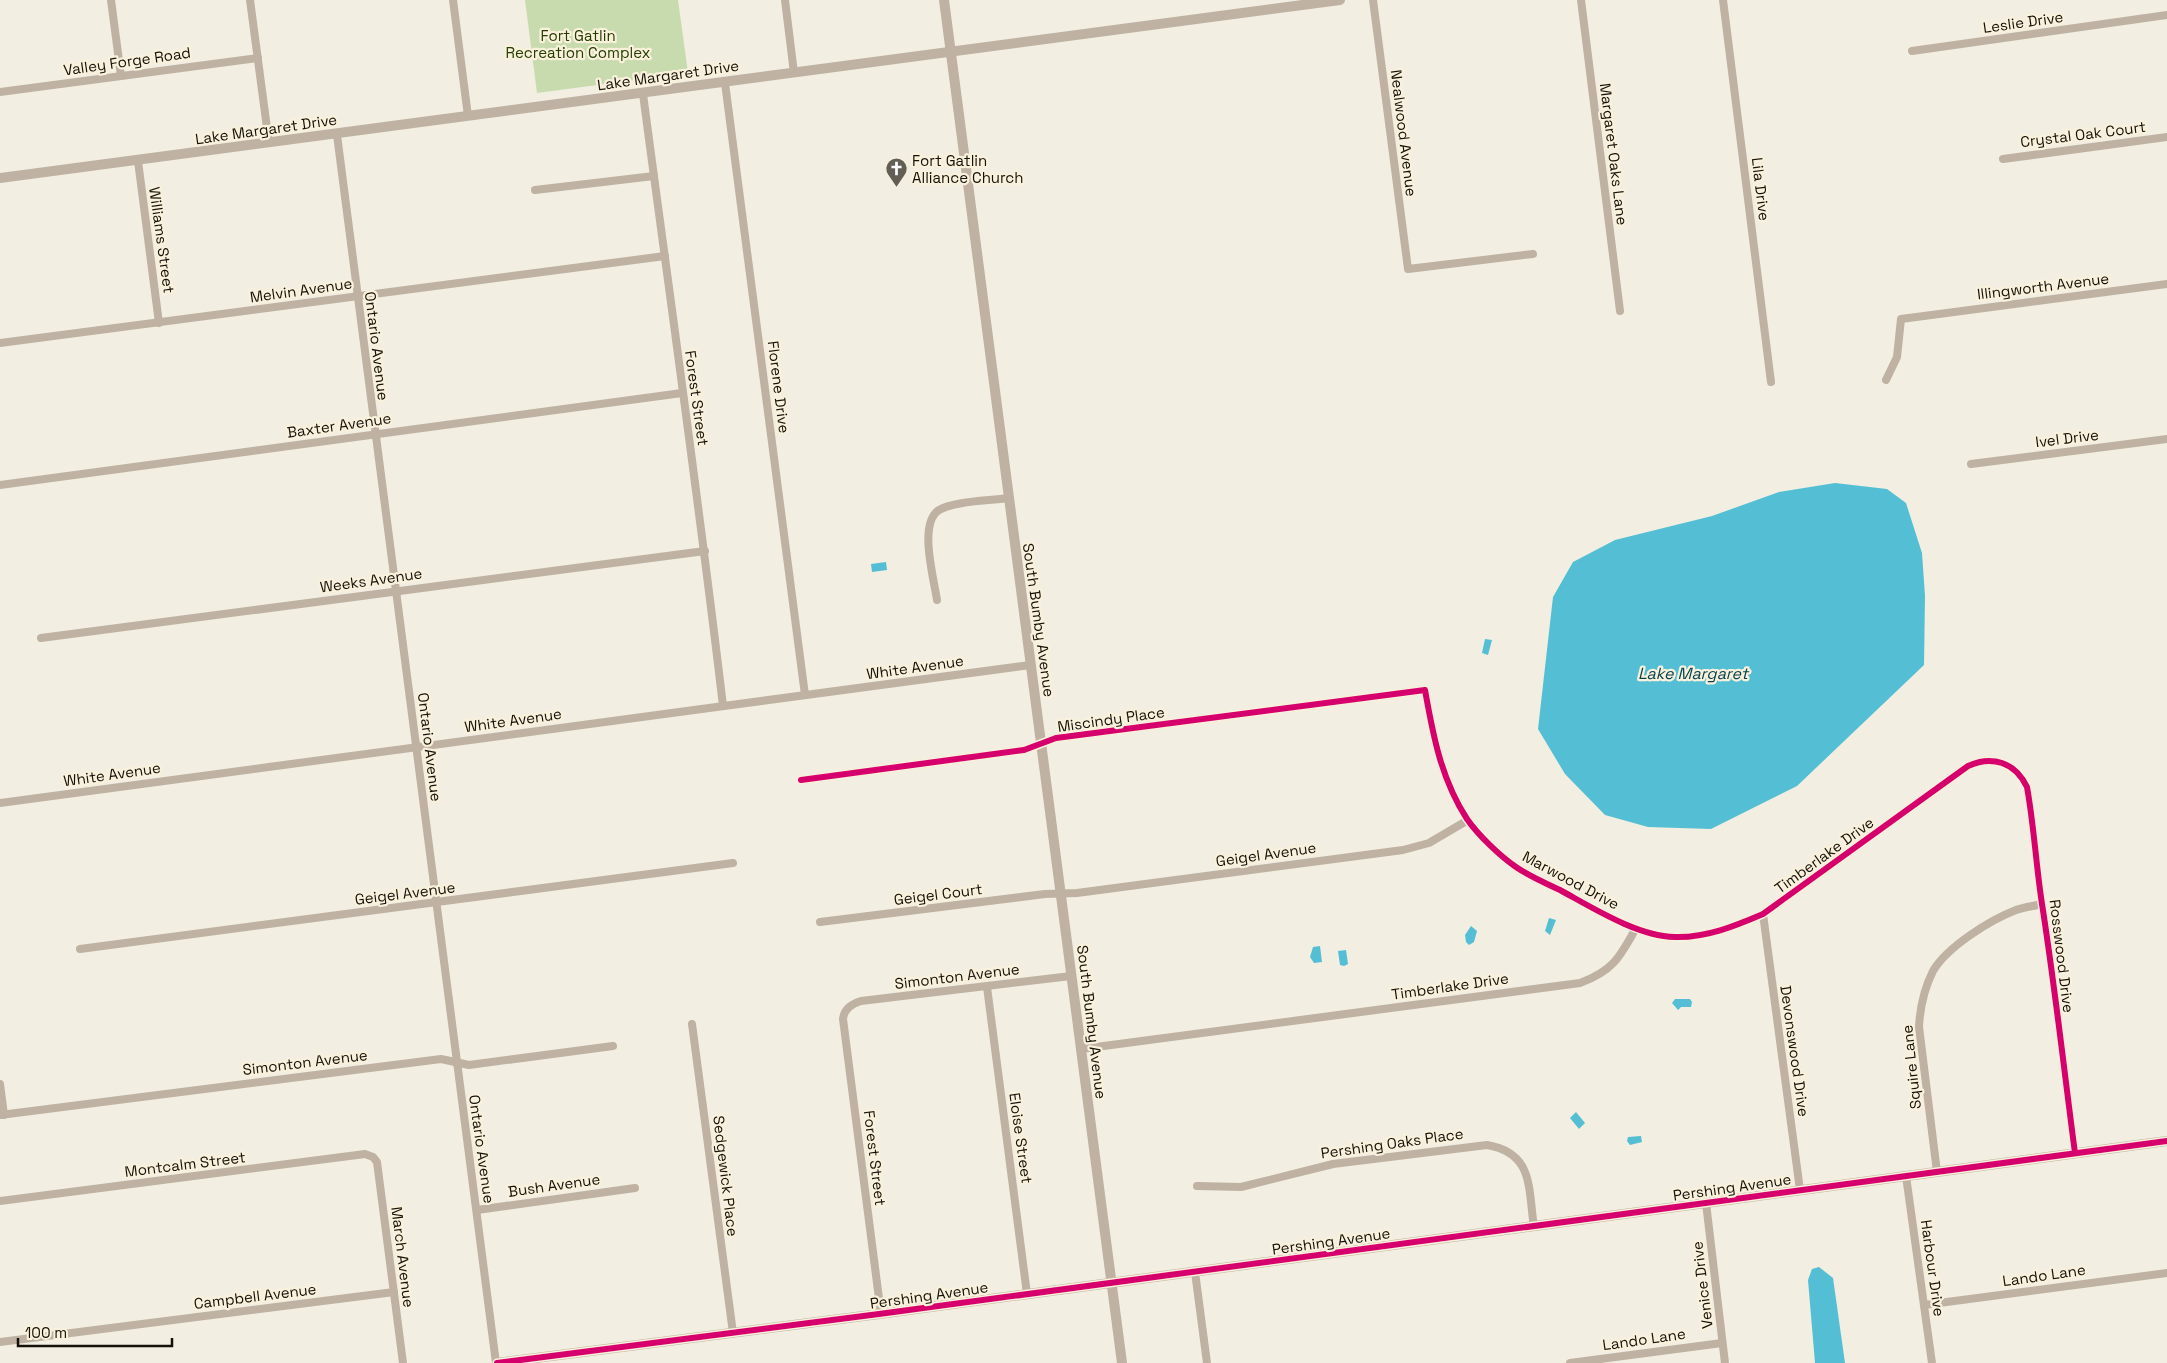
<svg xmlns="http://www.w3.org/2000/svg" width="2167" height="1363" font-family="'Space Grotesk',sans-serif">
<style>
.green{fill:#c8dbae}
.water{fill:#54bfd4}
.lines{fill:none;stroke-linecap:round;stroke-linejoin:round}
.minor{stroke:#bfb2a2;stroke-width:8}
.tertiary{stroke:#bfb2a2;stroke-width:10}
.cycleway-casing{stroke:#f9f1db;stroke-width:9}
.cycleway{stroke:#d6006c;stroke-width:6}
.labels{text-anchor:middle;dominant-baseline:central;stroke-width:4.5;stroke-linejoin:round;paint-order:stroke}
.street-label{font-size:15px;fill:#14110a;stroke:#f9f1db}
.park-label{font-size:15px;fill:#233e00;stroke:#f9f1db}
.poi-label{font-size:15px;fill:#14110a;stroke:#f9f1db;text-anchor:start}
.water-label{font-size:16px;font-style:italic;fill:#054250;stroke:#f9f1db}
</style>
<rect width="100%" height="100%" fill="#f2eee2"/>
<!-- green -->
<path class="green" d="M525,0H678L688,73L537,93Z"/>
<!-- water -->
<g class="water">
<path d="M1835,483L1887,489L1906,503L1922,553L1925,596L1924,665L1797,786L1711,829L1648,827L1605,815L1565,774L1538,729L1553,597L1573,562L1615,540L1712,516L1779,492Z"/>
<path d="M886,562L887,570L872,572L871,564Z"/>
<path d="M1485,639L1492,640L1488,655L1482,653Z"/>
<path d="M1549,918L1556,920L1550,935L1545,931Z"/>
<path d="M1471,926L1477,931L1474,942L1469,945L1466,942L1465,935Z"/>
<path d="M1320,946L1322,962L1314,963L1310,957L1313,947Z"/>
<path d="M1346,950L1348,964L1344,966L1340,965L1338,951Z"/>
<path d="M1675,999H1690L1692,1002L1691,1007H1681L1678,1010L1672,1003Z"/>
<path d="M1576,1112L1585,1123L1579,1129L1570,1118Z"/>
<path d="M1641,1136L1642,1142L1630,1145L1627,1141L1628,1137Z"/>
<path d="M1819,1267L1833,1278L1845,1363H1815L1808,1280L1812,1269Z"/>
</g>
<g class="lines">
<!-- minor -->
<g class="minor">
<path d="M111,0L121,76"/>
<path d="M250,0L269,143"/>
<path d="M453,0L468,116"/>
<path d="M785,0L794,73"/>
<path d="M1373,0L1408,269L1533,254"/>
<path d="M1581,0L1620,311"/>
<path d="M1723,0L1771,382"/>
<path d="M1912,51L2167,15"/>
<path d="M725,83L805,695"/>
<path d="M0,92L258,58"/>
<path d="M643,94C670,298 699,502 723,706"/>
<path d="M337,135L496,1363"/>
<path d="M2003,159L2167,137"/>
<path d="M138,161L159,323"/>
<path d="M535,190L654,176"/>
<path d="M0,343L665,256"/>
<path d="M1886,380L1897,357L1901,319L2167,284"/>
<path d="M1971,464L2167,439"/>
<path d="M0,485L682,393"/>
<path d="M937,600C934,579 918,523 939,510C955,501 988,501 1008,498"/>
<path d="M41,638L705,551"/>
<path d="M801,780L1024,750L1056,738L1425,690C1433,735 1441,779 1467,819C1478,835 1500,856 1516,867C1529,876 1545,883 1560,890C1593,908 1637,936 1675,937C1706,938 1735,926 1763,914L1968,766C1992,755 2015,762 2027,787C2034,826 2036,865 2042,904C2055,987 2064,1070 2075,1153"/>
<path d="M0,803L1030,665"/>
<path d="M1763,914L1800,1190"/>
<path d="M820,922L1045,894L1077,893L1403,850L1429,843L1468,820"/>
<path d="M80,949L733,863"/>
<path d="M987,987L1027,1294"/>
<path d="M692,1024L733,1333"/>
<path d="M1081,1049L1580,983C1613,971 1620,957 1636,928"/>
<path d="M0,1084L4,1115"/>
<path d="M0,1115L441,1059L469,1065L613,1046"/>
<path d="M1937,1172L1919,1027C1920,1007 1924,989 1933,971C1947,947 1990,920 2016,910C2024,907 2034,906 2042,904"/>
<path d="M1906,1176L1932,1363"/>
<path d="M1197,1186L1241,1187L1333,1164L1487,1145C1534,1153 1528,1188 1534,1227"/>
<path d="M0,1201L365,1154L373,1157L377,1162L403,1363"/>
<path d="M1706,1203L1725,1363"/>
<path d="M477,1210L635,1188"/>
<path d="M1195,1272L1207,1363"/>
<path d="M1924,1305L2167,1273"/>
<path d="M881,1314L843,1019C844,1009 851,1004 861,1001L1071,976"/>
<path d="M0,1342L394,1292"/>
<path d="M1570,1363L1722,1343"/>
</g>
<!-- tertiary -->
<g class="tertiary">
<path d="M944,0L1122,1363"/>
<path d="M0,178L1340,0"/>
<path d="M497,1363L879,1314L2167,1141"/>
</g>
<defs>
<g id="cycleway">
<path d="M801,780L1024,750L1056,738L1425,690C1433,735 1441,779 1467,819C1478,835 1500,856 1516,867C1529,876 1545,883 1560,890C1593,908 1637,936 1675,937C1706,938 1735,926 1763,914L1968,766C1992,755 2015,762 2027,787C2034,826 2036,865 2042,904C2055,987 2064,1070 2075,1153"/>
<path d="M497,1363L879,1314L2167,1141"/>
</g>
</defs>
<!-- cycleway casing -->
<use href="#cycleway" class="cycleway-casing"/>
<!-- cycleway -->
<use href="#cycleway" class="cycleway"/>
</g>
<!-- icons -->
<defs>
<symbol id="church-pin" viewBox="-11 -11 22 30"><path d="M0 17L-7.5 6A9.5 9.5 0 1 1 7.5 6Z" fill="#625e56" stroke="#f9f1db"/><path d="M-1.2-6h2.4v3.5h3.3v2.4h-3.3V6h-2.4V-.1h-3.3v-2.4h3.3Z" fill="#fff"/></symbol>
</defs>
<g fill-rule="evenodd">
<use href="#church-pin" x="884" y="156" width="25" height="34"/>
</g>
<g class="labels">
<!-- street labels -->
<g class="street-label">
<text transform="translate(2023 22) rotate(-8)">Leslie Drive</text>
<text transform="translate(127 61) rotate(-8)">Valley Forge Road</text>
<text transform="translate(668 75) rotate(-8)">Lake Margaret Drive</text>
<text transform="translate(266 129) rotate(-8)">Lake Margaret Drive</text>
<text transform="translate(1404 133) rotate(83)">Nealwood Avenue</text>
<text transform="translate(2083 134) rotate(-7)">Crystal Oak Court</text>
<text transform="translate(1614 154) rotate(83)">Margaret Oaks Lane</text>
<text transform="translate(1761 189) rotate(83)">Lila Drive</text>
<text transform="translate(162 240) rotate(82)">Williams Street</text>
<text transform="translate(2043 286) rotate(-7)">Illingworth Avenue</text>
<text transform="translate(301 290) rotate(-8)">Melvin Avenue</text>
<text transform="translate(377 346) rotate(83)">Ontario Avenue</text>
<text transform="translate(779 387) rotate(83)">Florene Drive</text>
<text transform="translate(697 398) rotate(82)">Forest Street</text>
<text transform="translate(339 425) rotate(-8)">Baxter Avenue</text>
<text transform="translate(2067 438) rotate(-7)">Ivel Drive</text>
<text transform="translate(371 580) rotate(-8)">Weeks Avenue</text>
<text transform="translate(1039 620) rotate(82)">South Bumby Avenue</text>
<text transform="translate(915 667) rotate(-8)">White Avenue</text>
<text transform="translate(1111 719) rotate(-8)">Miscindy Place</text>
<text transform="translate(513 720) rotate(-8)">White Avenue</text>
<text transform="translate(430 747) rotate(83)">Ontario Avenue</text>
<text transform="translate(112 774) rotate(-8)">White Avenue</text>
<text transform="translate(1266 854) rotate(-8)">Geigel Avenue</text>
<text transform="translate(1824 855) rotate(-36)">Timberlake Drive</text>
<text transform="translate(1571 880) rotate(28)">Marwood Drive</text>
<text transform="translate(405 893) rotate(-7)">Geigel Avenue</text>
<text transform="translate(938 894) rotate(-7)">Geigel Court</text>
<text transform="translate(2062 956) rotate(83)">Rosswood Drive</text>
<text transform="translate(957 976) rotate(-7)">Simonton Avenue</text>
<text transform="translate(1450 986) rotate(-8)">Timberlake Drive</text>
<text transform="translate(1092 1022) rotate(83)">South Bumby Avenue</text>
<text transform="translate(1795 1051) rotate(82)">Devonswood Drive</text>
<text transform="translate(305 1062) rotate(-7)">Simonton Avenue</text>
<text transform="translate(1911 1067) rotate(-96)">Squire Lane</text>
<text transform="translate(1021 1138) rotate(82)">Eloise Street</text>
<text transform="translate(1392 1143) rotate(-8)">Pershing Oaks Place</text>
<text transform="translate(482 1149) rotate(82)">Ontario Avenue</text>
<text transform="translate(875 1158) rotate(83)">Forest Street</text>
<text transform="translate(185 1164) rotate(-7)">Montcalm Street</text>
<text transform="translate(726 1176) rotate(83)">Sedgewick Place</text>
<text transform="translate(554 1185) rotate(-8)">Bush Avenue</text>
<text transform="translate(1732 1187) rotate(-8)">Pershing Avenue</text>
<text transform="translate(1331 1241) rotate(-8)">Pershing Avenue</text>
<text transform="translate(403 1257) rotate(83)">March Avenue</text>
<text transform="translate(1933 1268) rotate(82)">Harbour Drive</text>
<text transform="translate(2044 1275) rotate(-8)">Lando Lane</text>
<text transform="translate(1702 1285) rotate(-97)">Venice Drive</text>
<text transform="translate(929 1295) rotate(-8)">Pershing Avenue</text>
<text transform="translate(255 1296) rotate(-7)">Campbell Avenue</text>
<text transform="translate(1644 1339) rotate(-8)">Lando Lane</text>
</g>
<!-- park labels -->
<g class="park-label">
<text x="578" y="35">Fort Gatlin<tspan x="578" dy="17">Recreation Complex</tspan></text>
</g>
<!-- poi labels -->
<g class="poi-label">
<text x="912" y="160">Fort Gatlin<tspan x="912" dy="17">Alliance Church</tspan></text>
</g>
<!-- water labels -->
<g class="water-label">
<text x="1693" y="673">Lake Margaret</text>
</g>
</g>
<!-- scale -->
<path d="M18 1338v8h154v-8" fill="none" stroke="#14110a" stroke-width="2.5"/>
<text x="25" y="1338" font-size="15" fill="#14110a" stroke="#f9f1db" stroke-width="4" paint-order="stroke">100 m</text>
</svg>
